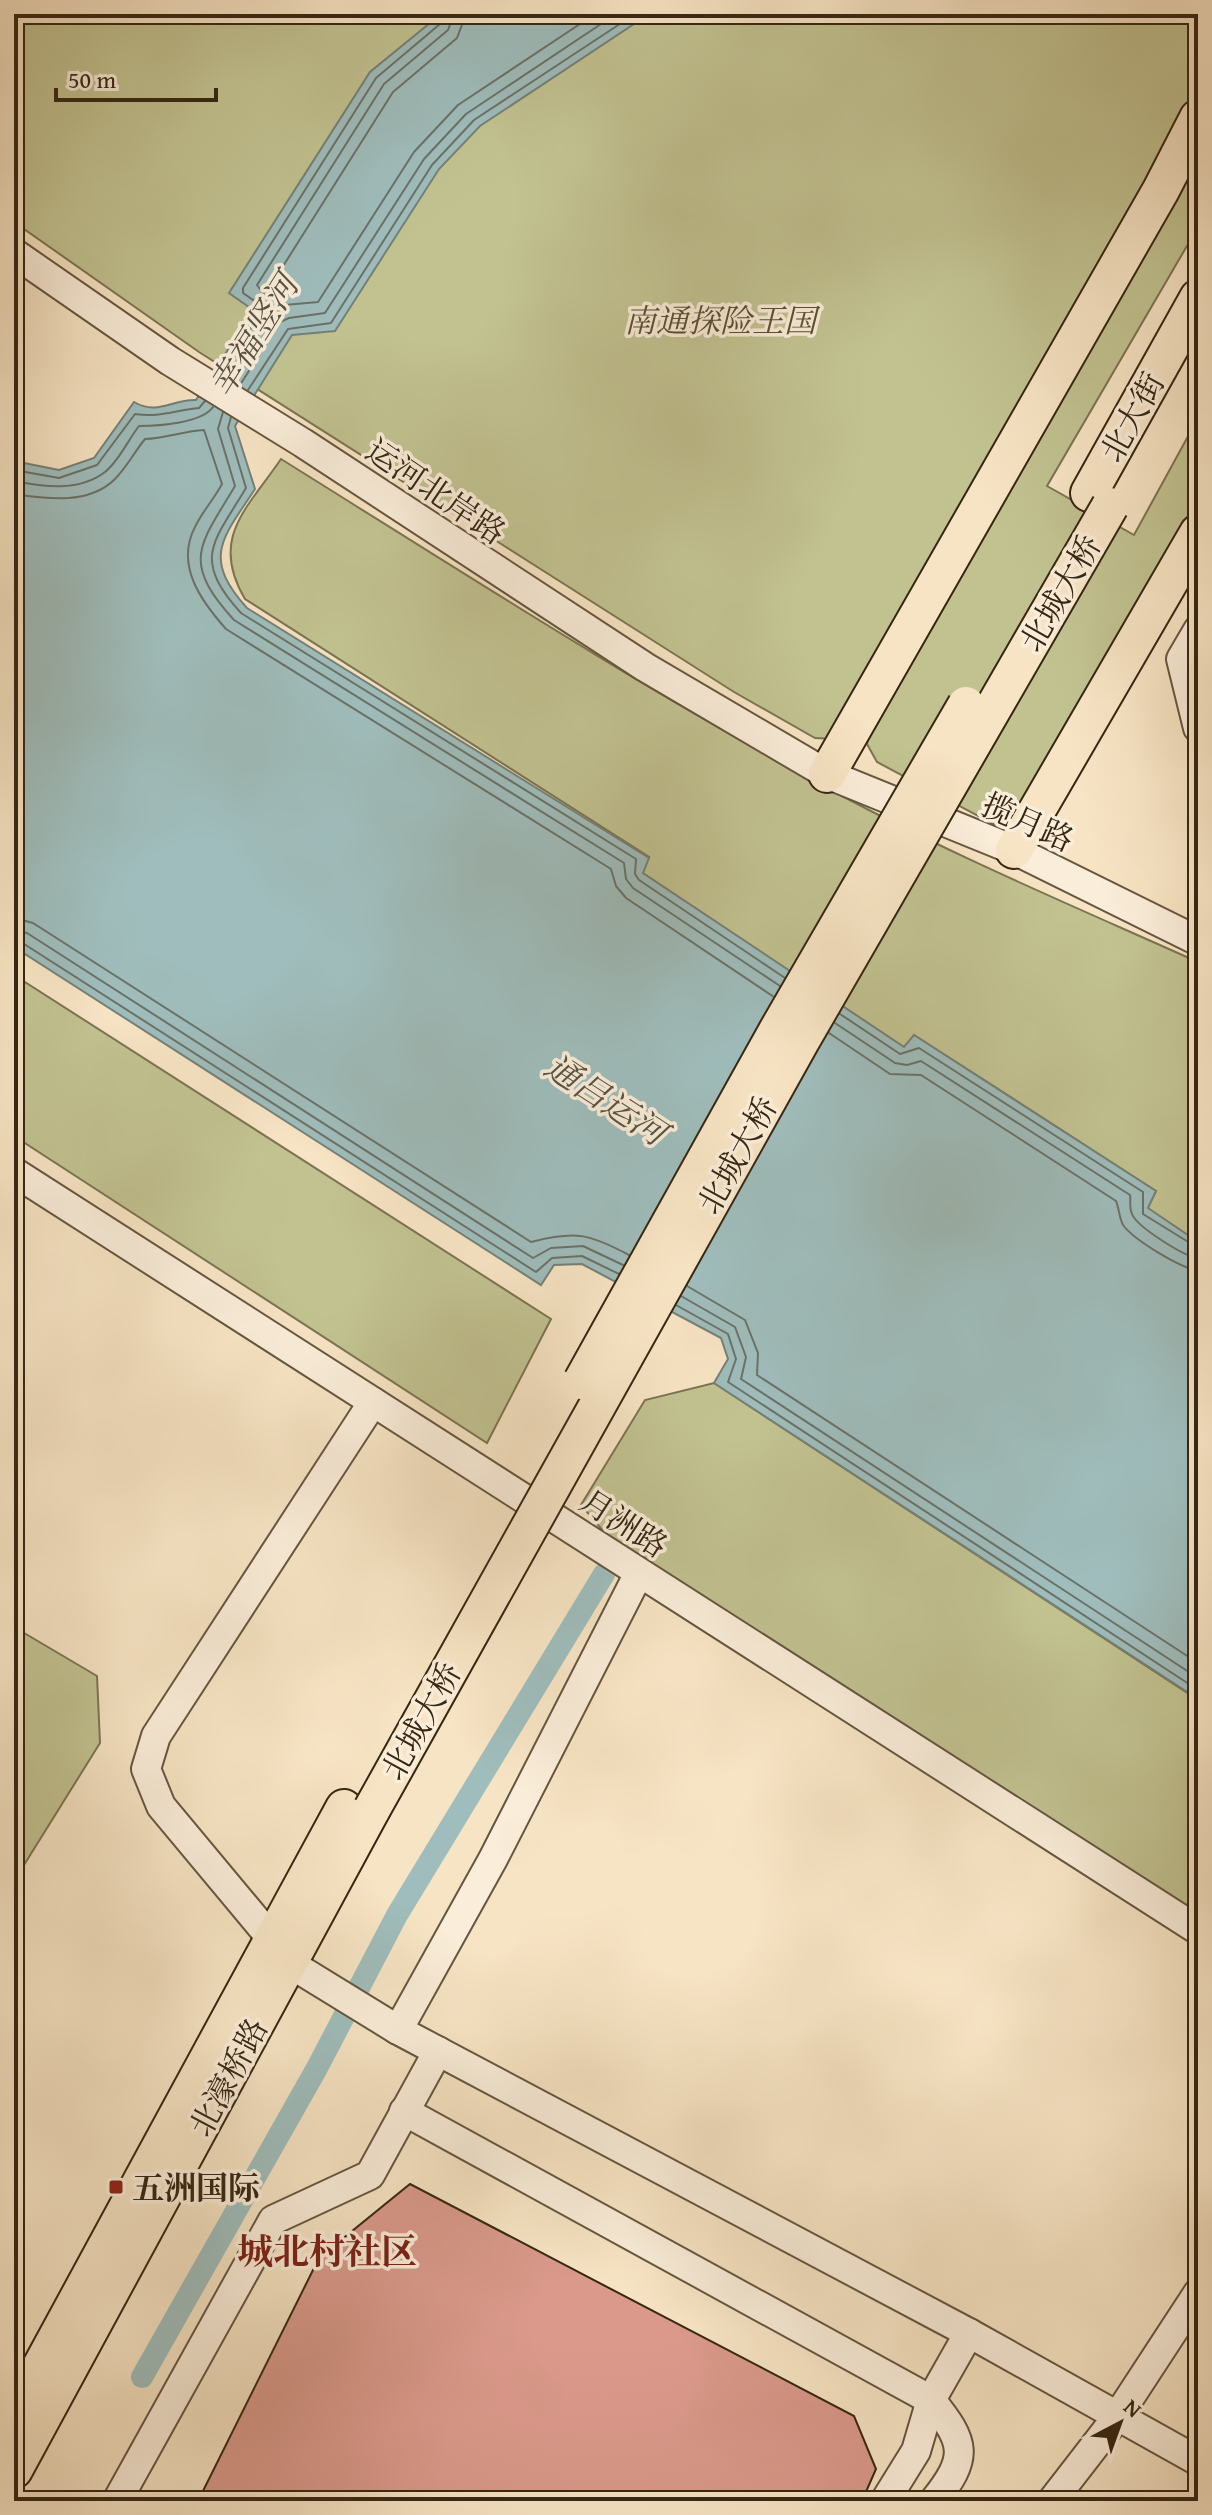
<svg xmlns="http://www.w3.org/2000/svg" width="1212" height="2515" font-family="'Gentium Book Plus','Noto Serif SC',serif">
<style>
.green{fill:#c2c291;stroke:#7c7452;stroke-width:2}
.water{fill:#9fbdbc;stroke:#758178;stroke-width:2}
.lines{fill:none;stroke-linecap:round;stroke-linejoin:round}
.shore{stroke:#6a7268;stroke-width:2}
.canal{stroke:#9fbdbc;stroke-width:22}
.building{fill:#da998b;stroke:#362713;stroke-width:2}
.minor-casing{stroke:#66563f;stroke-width:32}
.major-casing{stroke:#362713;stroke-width:40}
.minor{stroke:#faedd9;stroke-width:28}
.major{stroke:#f7e4c4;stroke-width:36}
.major-bridge-casing{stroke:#362713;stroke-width:40;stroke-linecap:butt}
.major-bridge{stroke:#f7e4c4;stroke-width:36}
.poi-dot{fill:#8f2418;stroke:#faedd9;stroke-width:3}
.labels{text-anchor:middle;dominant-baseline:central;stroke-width:7;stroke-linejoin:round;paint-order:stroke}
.park-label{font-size:32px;font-style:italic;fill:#594e32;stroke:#faedd9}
.street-label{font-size:32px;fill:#362713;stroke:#faedd9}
.poi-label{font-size:32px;font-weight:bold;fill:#362713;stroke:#faedd9;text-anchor:start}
.water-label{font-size:34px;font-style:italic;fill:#565446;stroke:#faedd9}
.quarter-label{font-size:36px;font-weight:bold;fill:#7a1f14;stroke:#faedd9}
</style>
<rect width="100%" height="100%" fill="#f7e4c4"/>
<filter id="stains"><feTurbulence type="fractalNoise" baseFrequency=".0025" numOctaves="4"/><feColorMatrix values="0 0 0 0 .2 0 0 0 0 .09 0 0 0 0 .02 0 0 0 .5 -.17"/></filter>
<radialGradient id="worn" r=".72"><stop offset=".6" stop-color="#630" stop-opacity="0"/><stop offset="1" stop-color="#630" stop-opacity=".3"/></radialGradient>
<!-- green -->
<g class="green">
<path d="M14,14H1198V111L833,739L815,738L734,692L199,352L14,222Z"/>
<path d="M1198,150V227L1047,486L1134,535L1198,418V498L1018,817L995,825L877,762L867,744L870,732Z"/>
<path d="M281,459C459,570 635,684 820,784C942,851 1071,905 1198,962V1242L1147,1208L1156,1191L914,1035L905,1048L642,873L649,857L245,599C209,538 247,509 281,459Z"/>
<path d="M14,975L551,1319L487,1443L14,1136Z"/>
<path d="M714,1383L1198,1700V1930L639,1573L581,1505L645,1400Z"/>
<path d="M14,1627L97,1676L100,1743L14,1881Z"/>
</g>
<!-- water -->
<path class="water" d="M441,14H649L480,126L439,169L335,331L292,335L235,426L255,489C223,538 201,557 247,608L649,858L643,873L904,1047L914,1035L1156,1191L1148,1208L1198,1242V1699L714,1383L728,1359L721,1338L582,1264L554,1265L541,1285L14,947V461L59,470L94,458L134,402C158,416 172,399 196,400L253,310L229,293L370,72Z"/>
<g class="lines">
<!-- shore -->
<g class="shore">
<path d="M466,14L457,38L393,92L273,282L284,305L318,302L414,152L458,105L595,14"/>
<path d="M222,374L261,312L259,304L243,293V288L376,78L440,24L444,14"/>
<path d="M231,380L270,314L269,301L257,285L384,84L448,30L454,14"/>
<path d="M240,385L280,322L289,318L325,313L424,159L466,114L616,14"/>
<path d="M248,390L288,329L331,323L432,165L474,120L635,14"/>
<path d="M223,412L218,429L235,486C200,545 180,561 234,620L624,863L626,879L633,888L780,986"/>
<path d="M231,417L228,428L246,488C214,542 191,558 241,613L636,859L635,874L639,880L785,978"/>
<path d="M14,470L59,478L97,465L135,414C159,418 176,410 199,408L205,401"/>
<path d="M14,481C44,487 79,492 105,472C119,461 128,440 139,426C159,426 202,423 213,407"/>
<path d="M14,494C47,499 89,505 115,479C127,467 135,451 145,439C166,438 184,431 204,430L222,484C214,499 202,512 195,527C175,565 201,601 226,629L611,869L616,886L626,898L774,997"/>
<path d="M14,918L33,923L531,1242C575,1231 588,1233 629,1255"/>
<path d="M14,930L27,933L533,1258L551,1248L583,1246L623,1265"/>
<path d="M14,940L21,942L536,1272L552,1258L582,1256L619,1274"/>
<path d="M840,1014L900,1054L919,1048L1143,1192V1214L1198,1248"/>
<path d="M835,1023L895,1063L907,1065L921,1061L1130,1195C1131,1201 1129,1208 1132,1214C1137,1227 1185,1257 1198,1258"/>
<path d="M829,1033L890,1074L921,1075L1116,1201C1119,1208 1119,1217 1123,1225C1133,1239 1181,1269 1198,1270"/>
<path d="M687,1286L745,1320L758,1353L757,1375L1198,1663"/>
<path d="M681,1296L735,1327L746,1357L741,1379L1198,1678"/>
<path d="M676,1305L728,1334L736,1359L728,1382L1198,1690"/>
</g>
<!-- canal -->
<path class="canal" d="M142,2377L317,2068L397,1915L604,1574"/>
</g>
<!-- building -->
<path class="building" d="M410,2184L854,2416L876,2469L862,2501H198L319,2258Z"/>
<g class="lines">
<defs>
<g id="minor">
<path d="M14,253L170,361L303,443L645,667L827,774L1014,850L1198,941"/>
<path d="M1198,630L1181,659L1198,728"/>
<path d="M14,1172L1198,1930"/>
<path d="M271,1938L161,1806L146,1769L156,1736L373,1402"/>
<path d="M289,1963L398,2030L969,2333L1198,2461"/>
<path d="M398,2030L493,1859L639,1573"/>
<path d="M404,2111L931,2400C966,2443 969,2457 934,2501"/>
<path d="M117,2501L273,2220L370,2175L438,2051"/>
<path d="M885,2501L916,2451L931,2400L969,2333"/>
<path d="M1052,2501L1117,2417L1198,2293"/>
</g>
<g id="major">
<path d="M1089,493L1198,298"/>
<path d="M827,774L1161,190L1198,118"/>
<path d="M1014,850L1198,533"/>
<path d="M14,2416L344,1808"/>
<path d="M14,2470L372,1809"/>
</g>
</defs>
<!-- minor casing -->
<use href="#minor" class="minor-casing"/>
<!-- major casing -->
<use href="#major" class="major-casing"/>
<!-- minor -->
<use href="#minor" class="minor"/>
<!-- major -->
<use href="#major" class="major"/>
<defs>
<g id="major-bridge">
<path d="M582,1381L778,1029L966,705"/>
<path d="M372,1809L801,1041L1110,506"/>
</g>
</defs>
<!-- major-bridge casing -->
<use href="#major-bridge" class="major-bridge-casing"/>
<!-- major-bridge -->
<use href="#major-bridge" class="major-bridge"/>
</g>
<!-- markers -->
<rect class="poi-dot" x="108" y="2179" width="16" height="16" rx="4"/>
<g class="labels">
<!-- park labels -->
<g class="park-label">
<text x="720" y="320">南通探险王国</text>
</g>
<!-- street labels -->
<g class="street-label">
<text transform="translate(1132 417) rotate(-61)">北大街</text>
<text transform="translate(436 491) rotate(34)">运河北岸路</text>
<text transform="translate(1060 593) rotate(-60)">北城大桥</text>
<text transform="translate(1028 822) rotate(24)">揽月路</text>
<text transform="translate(737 1155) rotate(-61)">北城大桥</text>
<text transform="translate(624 1523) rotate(33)">月洲路</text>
<text transform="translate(421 1721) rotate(-61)">北城大桥</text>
<text transform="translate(228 2077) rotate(-62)">北濠桥路</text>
</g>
<!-- poi labels -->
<g class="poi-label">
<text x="132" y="2187">五洲国际</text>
</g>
<!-- water labels -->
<g class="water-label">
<text transform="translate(253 335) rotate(-58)">幸福竖河</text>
<text transform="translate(606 1099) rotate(33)">通吕运河</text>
</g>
<!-- quarter labels -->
<g class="quarter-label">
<text x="327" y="2250">城北村社区</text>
</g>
</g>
<!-- margin -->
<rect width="1212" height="2515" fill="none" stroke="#f7e4c4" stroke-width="48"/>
<rect x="16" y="16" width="1180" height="2483" fill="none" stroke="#362713" stroke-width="4"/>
<rect x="24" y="24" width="1164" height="2467" fill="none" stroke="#362713" stroke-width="2"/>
<!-- north arrow -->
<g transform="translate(1120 2423) rotate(41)" stroke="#faedd9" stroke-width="6" paint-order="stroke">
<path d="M0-6L14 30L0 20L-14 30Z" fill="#362713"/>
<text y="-12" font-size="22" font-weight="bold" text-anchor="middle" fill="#362713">N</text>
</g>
<!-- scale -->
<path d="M56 88v12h160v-12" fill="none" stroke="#362713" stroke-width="4"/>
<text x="68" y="88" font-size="24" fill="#362713" stroke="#faedd9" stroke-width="6" paint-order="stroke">50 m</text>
<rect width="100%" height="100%" filter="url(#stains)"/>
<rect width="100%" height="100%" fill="url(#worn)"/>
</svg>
